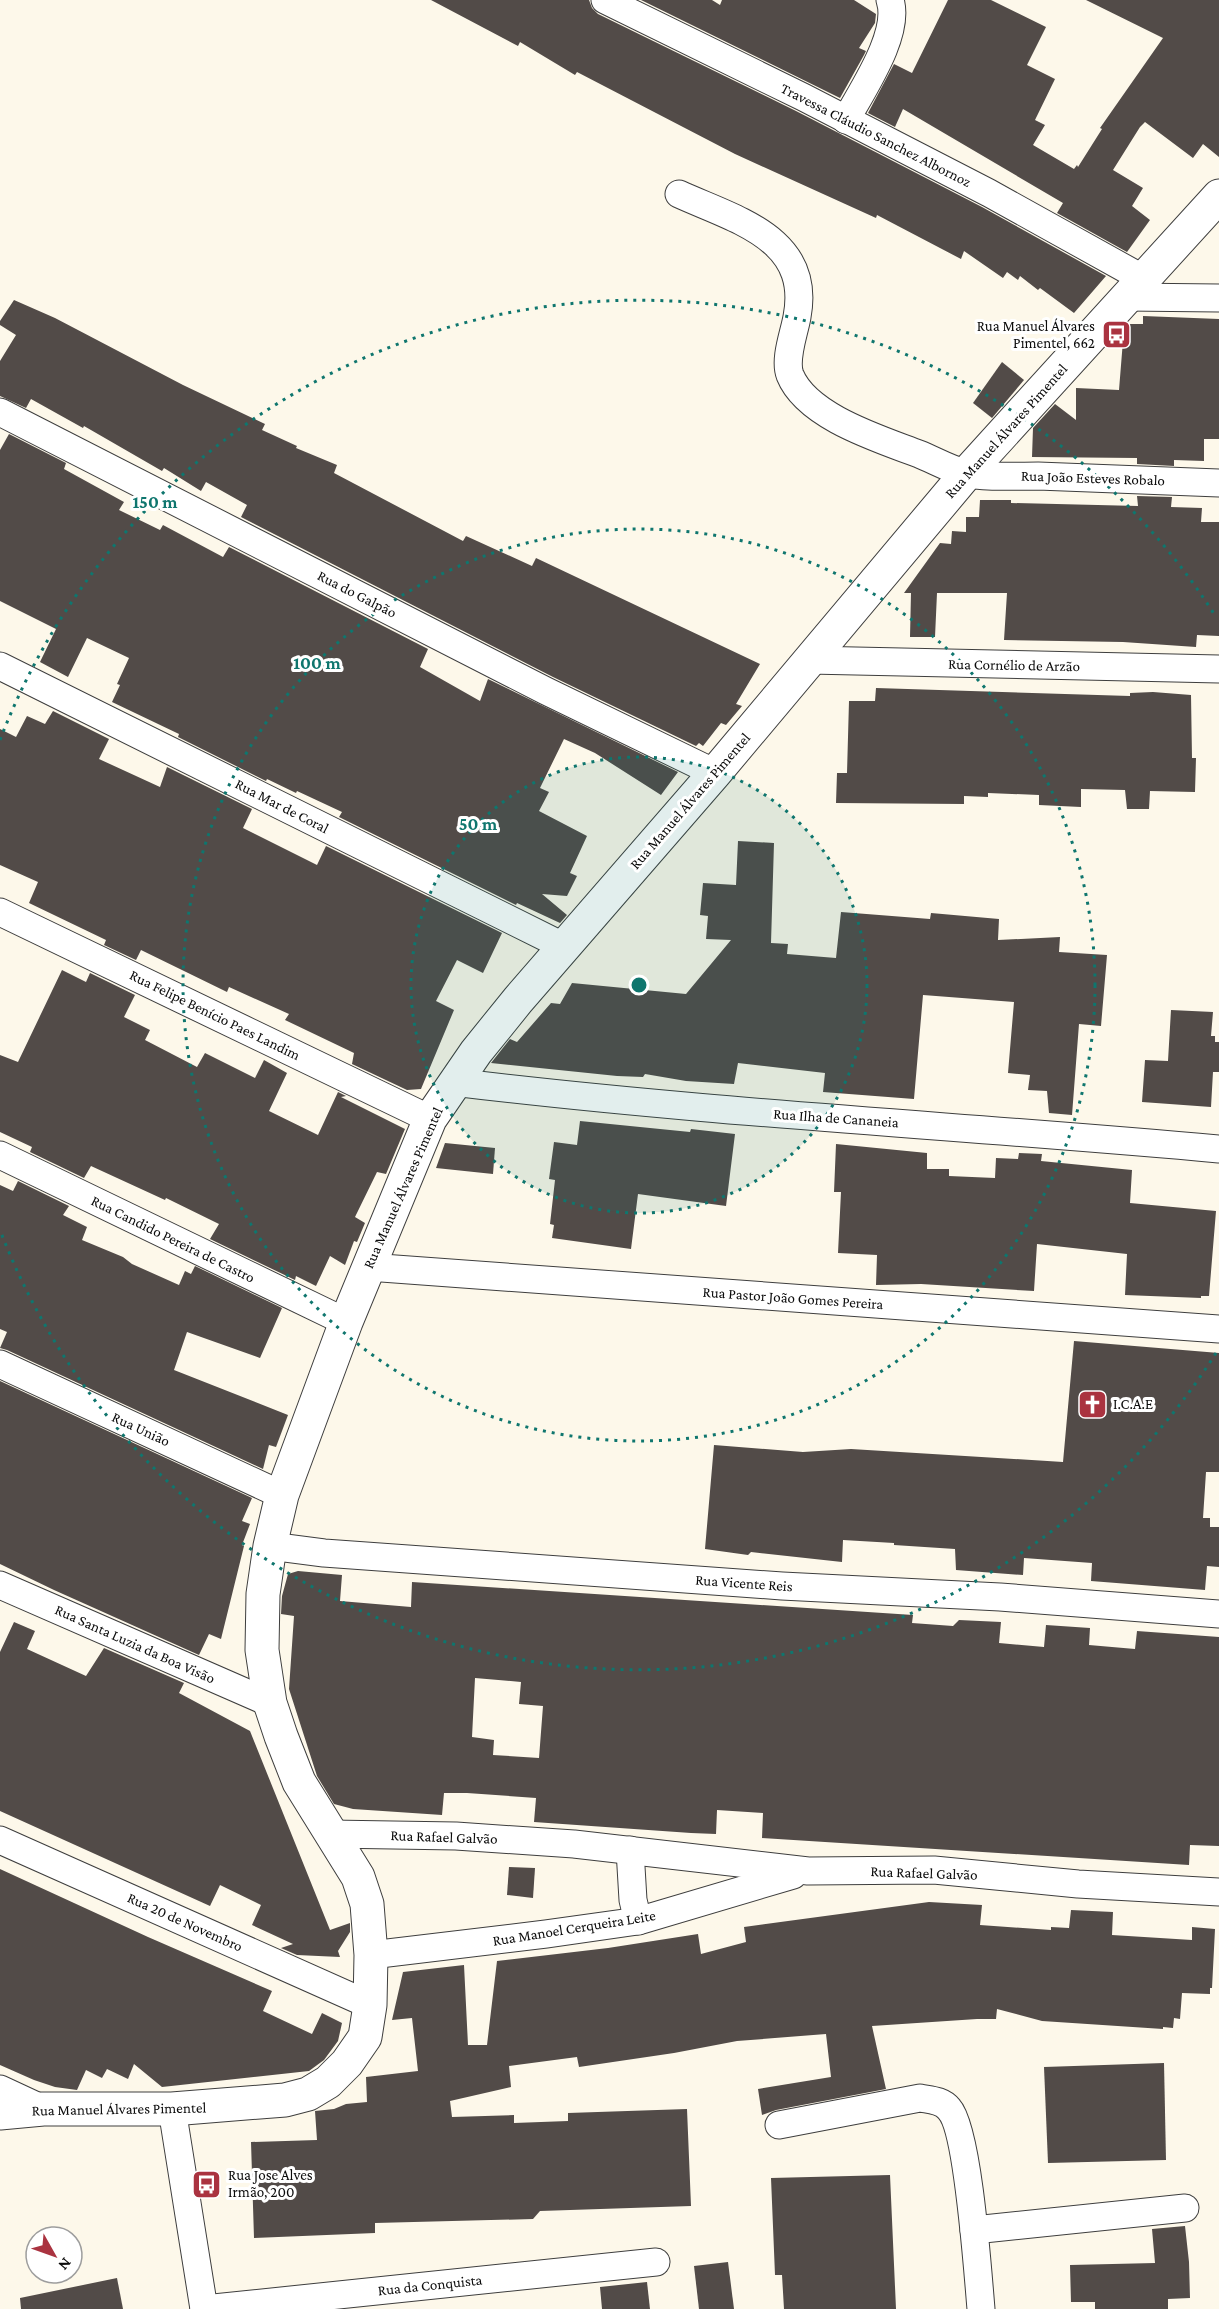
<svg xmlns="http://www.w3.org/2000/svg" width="1219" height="2309" font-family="'Crimson Pro',serif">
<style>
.building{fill:#524b48;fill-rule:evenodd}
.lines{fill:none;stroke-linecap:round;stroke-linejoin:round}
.minor-casing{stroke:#3e3e3e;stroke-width:29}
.tertiary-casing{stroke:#3e3e3e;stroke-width:35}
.minor{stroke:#fff;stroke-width:27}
.tertiary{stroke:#fff;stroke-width:33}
.ring{fill:none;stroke:#0f766e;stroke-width:3;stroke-dasharray:3 6}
.labels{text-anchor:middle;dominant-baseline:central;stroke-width:6;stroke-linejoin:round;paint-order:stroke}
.street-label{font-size:15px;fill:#0b0b0b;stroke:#fff}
.poi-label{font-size:15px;fill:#0b0b0b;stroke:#fff;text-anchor:start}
.centre{fill:#0f766e;stroke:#fff;stroke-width:3}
.ring-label{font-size:18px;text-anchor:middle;font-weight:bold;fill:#0f766e;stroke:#fff;stroke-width:6;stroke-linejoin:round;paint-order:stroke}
</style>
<rect width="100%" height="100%" fill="#fdf8ea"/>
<!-- building -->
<g class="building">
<path d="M431,0H589L592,8L598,14L796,111L982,207L1106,276L1074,313L1040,288L1038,290L1020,276L1018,280L1007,272L1003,278L964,251L961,259L877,215L876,218L735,154L577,72L575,75L520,42L518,46Z"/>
<path d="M641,0H712L720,5L722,0H854L876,14L875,23L859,48L866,51L864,55L840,98Z"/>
<path d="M948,0H991L1046,27L1027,65L1055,79L1035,120L1045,125L1033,145L1074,169L1077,165L1078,167L1102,129L1100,128L1163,38L1086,0H1219V157L1203,144L1193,158L1145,122L1140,127L1113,170L1143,188L1132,206L1150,220L1127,252L1057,213L1063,203L903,109L895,127L868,113L894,64L912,73Z"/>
<path d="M14,300L55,318L183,385L265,424L262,430L297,446L296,448L337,465L334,473L463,541L466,536L532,566L536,558L760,664L736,704L742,706L726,725L721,723L703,746L699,743L696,746L553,677L241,517L247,505L206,482L201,491L164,468L162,471L84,426L83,428L31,399L26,408L0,396V361L16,335L0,325V321Z"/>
<path d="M1143,316L1219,319V439H1204V461L1174,460V466L1137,464V458L1032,457L1033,428L1055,404L1076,420V388L1119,390L1124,328L1128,324H1143Z"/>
<path d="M1002,362L1024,380L992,418L973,403Z"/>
<path d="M9,434L66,463L64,469L124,502L119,510L160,530L163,525L223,557L229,547L428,649L420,667L480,701L488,679L678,772L661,795L595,753L564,739L540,788L549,792L539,811L587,836L570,873L577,876L567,896L542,894L567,915L560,923L517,903L516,905L339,817L342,812L297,791L296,793L267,779L266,781L178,737L179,734L112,702L120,685L117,684L129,658L87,638L68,677L40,662L56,629L0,601V450Z"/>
<path d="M1137,496L1172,497L1171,507L1202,508L1201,522H1219V636L1197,635L1196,647L1123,642L1004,640L1007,593H937L935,637H910L911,593H904L940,543L951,544L952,531L966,532V517H979L980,500H1011V503L1138,506Z"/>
<path d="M876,688L1130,696V693L1153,692L1191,695L1192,758H1196L1195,792L1150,791L1149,809H1127L1125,790L1081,789V807L1039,805V795L988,793V797L964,796V804L836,803L837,773H847L849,701H875Z"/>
<path d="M53,711L109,739L99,759L160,787L167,767L252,809L243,828L317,865L326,846L502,933L483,973L457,960L436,1001L454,1010L421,1089L407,1090L352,1064L354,1053L285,1020L289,1014L229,987L227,992L141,950L136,960L104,945L106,940L29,903L38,882L0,865V729L16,737L27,716L45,724Z"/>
<path d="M738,841L774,843L771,943L788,944L787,954L836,958L841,912L930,919L931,913L999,919L998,940L1060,937L1059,952L1107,955L1101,1026L1079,1024L1072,1115L1049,1113L1047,1091L1028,1090L1030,1075L1008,1073L1014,1002L923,995L914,1099L823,1092L825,1073L738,1063L734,1084L686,1081L645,1074L643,1077L617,1076L491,1063L510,1039L517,1042L551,1003L560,1004L572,983L686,994L731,940L706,939L708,916L700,915L703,883L736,885Z"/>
<path d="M62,970L86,982L90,973L135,995L124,1017L150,1030L145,1040L197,1067L205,1053L255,1078L264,1060L287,1073L269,1111L318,1135L338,1092L346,1096L341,1097L405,1129L386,1174L377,1172L355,1217L365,1223L357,1242L354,1241L345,1265L330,1256L316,1286L296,1276L295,1280L210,1239L219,1224L166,1198L165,1200L91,1166L84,1178L30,1152L32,1147L0,1132V1055L18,1062Z"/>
<path d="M1171,1010L1213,1012L1211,1036H1215V1042H1219V1072H1213L1211,1107L1142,1102L1145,1060L1168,1061Z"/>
<path d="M580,1121L690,1132L691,1129L735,1134L726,1206L638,1194L631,1249L552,1238L554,1225L550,1224L555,1180L549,1179L554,1142L577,1145Z"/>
<path d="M445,1143L495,1148L493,1174L436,1168Z"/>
<path d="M836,1144L927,1153V1169H949V1176L995,1178L996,1158L1018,1159L1019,1153L1042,1154L1041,1161L1132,1170L1130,1203L1216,1211L1209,1296H1201V1298L1125,1295L1127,1254L1037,1244L1034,1291L921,1284L876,1285L877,1255L838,1253L841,1192H834Z"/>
<path d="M18,1181L69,1206L63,1215L87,1227L82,1240L123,1257L132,1264L179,1285L185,1271L191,1274L195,1266L282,1308L260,1358L187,1332L174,1370L288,1415L276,1447L269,1445L263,1469L7,1350L0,1348L7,1332L0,1329V1185L13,1191Z"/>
<path d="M1074,1341L1219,1353V1472H1206L1203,1518H1210V1527H1219V1567L1207,1566L1205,1590L1091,1581L1092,1563L1024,1558L1023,1575L956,1570L955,1549L894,1545V1543L843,1540L842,1562L751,1552L748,1555L705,1549L714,1445L803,1452L851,1449L1063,1462Z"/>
<path d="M0,1381L252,1498L242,1521L250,1524L242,1545L244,1546L221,1639L209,1634L199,1655L54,1590L0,1564Z"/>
<path d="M298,1571L342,1575L340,1601L411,1607L412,1582L913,1615L912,1623L953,1626L959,1620L1001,1622L999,1643L1044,1647L1046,1625L1090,1628L1089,1645L1135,1649L1137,1631L1219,1637V1846L1190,1845L1189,1865L762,1838L763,1813L717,1810L716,1834L691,1833L534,1822L536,1798L467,1793H444L442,1815L353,1809L334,1804L317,1776L289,1689L294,1616L281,1614L282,1596L288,1574ZM475,1678L521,1682L519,1704L543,1706L539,1758L493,1755L494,1740L472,1737Z"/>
<path d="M14,1622L35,1631L27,1649L86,1676L104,1648L184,1683L179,1693L250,1731L330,1930L350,1923V1932L338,1951L340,1957L297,1955L281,1948L293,1944L252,1925L261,1905L220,1885L210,1906L0,1811V1652Z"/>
<path d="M509,1867L535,1868L533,1898L507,1895Z"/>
<path d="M0,1869L148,1937L272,1991L263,2011L312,2034L322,2013L342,2023L338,2041L324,2060L309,2071L162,2087L134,2064L128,2079L107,2069L102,2078L86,2070L77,2090L55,2087L34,2080L0,2065Z"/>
<path d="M929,1902L982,1905L980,1925L1051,1930V1927L1069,1928L1071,1910L1113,1912L1112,1935L1192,1940V1927L1215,1929L1212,1988H1210V1994L1182,1993L1180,2019L1174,2018L1173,2028L1163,2027V2029L1042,2021L997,2009L996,2019H977L872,2026L886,2089L776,2110L762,2115L758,2089L831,2077L826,2034L737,2041L674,2053L579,2067L577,2057L509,2066L511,2087L450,2101L452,2117L514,2115V2123L568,2121V2113L687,2109L691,2206L540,2211L533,2219L375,2223V2233L254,2238L251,2142L317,2140L315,2111L334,2109L346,2104L367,2102L366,2077L418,2071L412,2018L392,2020L403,1972L464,1965L468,2045H487L497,1961L608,1948L698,1934L701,1954L746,1942L744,1927Z"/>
<path d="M1164,2063L1166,2160L1048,2163L1044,2067Z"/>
<path d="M890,2175L896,2309H784L782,2275H775L771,2178Z"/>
<path d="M1185,2226L1189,2262L1190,2298L1168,2299V2309H1095V2302H1071L1070,2265L1155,2263L1152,2229Z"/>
<path d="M728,2262L734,2309H699L694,2266Z"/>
<path d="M117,2278L123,2309H21L20,2298Z"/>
<path d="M647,2282L650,2309H602L600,2287Z"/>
</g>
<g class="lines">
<defs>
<g id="minor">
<path d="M605,0L803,97L989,193L1142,278"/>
<path d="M846,120C862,90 901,34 890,0"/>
<path d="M679,194C736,220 812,238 797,317C794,334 784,359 790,375C807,417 880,439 919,454C934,460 949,469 965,473C982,478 1019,476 1038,476C1098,478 1159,481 1219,483"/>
<path d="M1125,297L1219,298"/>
<path d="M0,412L546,691L715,773"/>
<path d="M809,660L1219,669"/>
<path d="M0,666L565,947"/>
<path d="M0,912L430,1119"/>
<path d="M453,1082C708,1113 964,1126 1219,1149"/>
<path d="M0,1155L346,1322"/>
<path d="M368,1267L1219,1329"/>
<path d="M0,1364L282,1495"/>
<path d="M270,1546L324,1553L782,1586L1000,1597L1219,1614"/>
<path d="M0,1585L270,1703"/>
<path d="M330,1834L456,1836L574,1844L808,1871L934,1870L1078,1884L1219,1892"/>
<path d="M0,1840L370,2005"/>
<path d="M630,1850L633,1900L638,1921"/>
<path d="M371,1955L546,1934L638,1921L793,1875"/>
<path d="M0,2089L43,2109"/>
<path d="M172,2109L204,2309"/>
<path d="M779,2125L920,2098C930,2100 942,2100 949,2109C968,2129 978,2275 981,2309"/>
<path d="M974,2230L1185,2208"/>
<path d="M204,2309L656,2262"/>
</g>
<path id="tertiary" d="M0,2113L43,2109H172L285,2100L308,2094L328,2082L347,2063L365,2037L370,2005L371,1955L367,1904L358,1877L299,1782L281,1736L270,1703L262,1650L263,1594L270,1546L282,1495L346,1322L430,1119L476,1052L518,1000L715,773L966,474L1219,196"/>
</defs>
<!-- minor casing -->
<use href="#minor" class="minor-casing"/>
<!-- tertiary casing -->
<use href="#tertiary" class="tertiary-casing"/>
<!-- minor -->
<use href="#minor" class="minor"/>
<!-- tertiary -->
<use href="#tertiary" class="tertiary"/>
</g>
<!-- distance rings -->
<circle cx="639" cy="985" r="228" fill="#0f766e" fill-opacity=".12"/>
<g class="ring">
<circle cx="639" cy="985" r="228"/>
<circle cx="639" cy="985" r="456"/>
<path d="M1216 1353A684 684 0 0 1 0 1230M0 740A684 684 0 0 1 1216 617"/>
</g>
<!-- icons -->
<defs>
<symbol id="bus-square" viewBox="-11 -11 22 22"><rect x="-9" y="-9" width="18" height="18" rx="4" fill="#aa3340" stroke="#fff"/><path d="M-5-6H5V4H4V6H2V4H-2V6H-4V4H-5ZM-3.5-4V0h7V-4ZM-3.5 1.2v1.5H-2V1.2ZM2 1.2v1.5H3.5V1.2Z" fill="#fff"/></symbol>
<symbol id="church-square" viewBox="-11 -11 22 22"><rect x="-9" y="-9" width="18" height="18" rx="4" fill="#aa3340" stroke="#fff"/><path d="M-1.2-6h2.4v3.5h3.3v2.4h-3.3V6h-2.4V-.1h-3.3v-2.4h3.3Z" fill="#fff"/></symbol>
</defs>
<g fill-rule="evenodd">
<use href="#bus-square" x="1100" y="318" width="33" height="33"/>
<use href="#church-square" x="1076" y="1388" width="33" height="33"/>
<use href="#bus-square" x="190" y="2168" width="33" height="33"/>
</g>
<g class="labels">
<!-- street labels -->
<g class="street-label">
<text transform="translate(876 135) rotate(27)">Travessa Cláudio Sanchez Albornoz</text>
<text transform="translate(1006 431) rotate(-48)">Rua Manuel Álvares Pimentel</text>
<text transform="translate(1093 478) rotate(2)">Rua João Esteves Robalo</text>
<text transform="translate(357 594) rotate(27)">Rua do Galpão</text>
<text transform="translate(1014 665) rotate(1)">Rua Cornélio de Arzão</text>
<text transform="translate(690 801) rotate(-49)">Rua Manuel Álvares Pimentel</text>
<text transform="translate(282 806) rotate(27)">Rua Mar de Coral</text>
<text transform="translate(215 1015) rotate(26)">Rua Felipe Benício Paes Landim</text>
<text transform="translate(836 1118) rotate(4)">Rua Ilha de Cananeia</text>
<text transform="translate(403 1188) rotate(-66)">Rua Manuel Álvares Pimentel</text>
<text transform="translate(173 1239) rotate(26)">Rua Candido Pereira de Castro</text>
<text transform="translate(793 1298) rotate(4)">Rua Pastor João Gomes Pereira</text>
<text transform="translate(141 1429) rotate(25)">Rua União</text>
<text transform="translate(744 1583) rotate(4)">Rua Vicente Reis</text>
<text transform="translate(135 1644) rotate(24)">Rua Santa Luzia da Boa Visão</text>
<text transform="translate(444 1837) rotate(2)">Rua Rafael Galvão</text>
<text transform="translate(924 1873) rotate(2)">Rua Rafael Galvão</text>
<text transform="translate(185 1922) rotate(24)">Rua 20 de Novembro</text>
<text transform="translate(574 1928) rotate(-9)">Rua Manoel Cerqueira Leite</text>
<text transform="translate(119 2109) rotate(-1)">Rua Manuel Álvares Pimentel</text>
<text transform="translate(430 2285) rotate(-6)">Rua da Conquista</text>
</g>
<!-- poi labels -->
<g class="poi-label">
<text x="1095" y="326" text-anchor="end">Rua Manuel Álvares<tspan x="1095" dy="17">Pimentel, 662</tspan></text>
<text x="1113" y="1404">I.C.A.E</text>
<text x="228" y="2175">Rua Jose Alves<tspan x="228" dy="17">Irmão, 200</tspan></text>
</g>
</g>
<circle cx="639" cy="985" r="9" class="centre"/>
<g class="ring-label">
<text x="155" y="508">150 m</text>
<text x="317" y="669">100 m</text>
<text x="478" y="830">50 m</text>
</g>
<!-- north arrow -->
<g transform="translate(54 2255) rotate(130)"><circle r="28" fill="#ffffff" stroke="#9d9d9d" stroke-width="1.5"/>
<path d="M0-4.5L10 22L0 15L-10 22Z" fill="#aa3340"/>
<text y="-9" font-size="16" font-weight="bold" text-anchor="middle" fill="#0b0b0b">N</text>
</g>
</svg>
